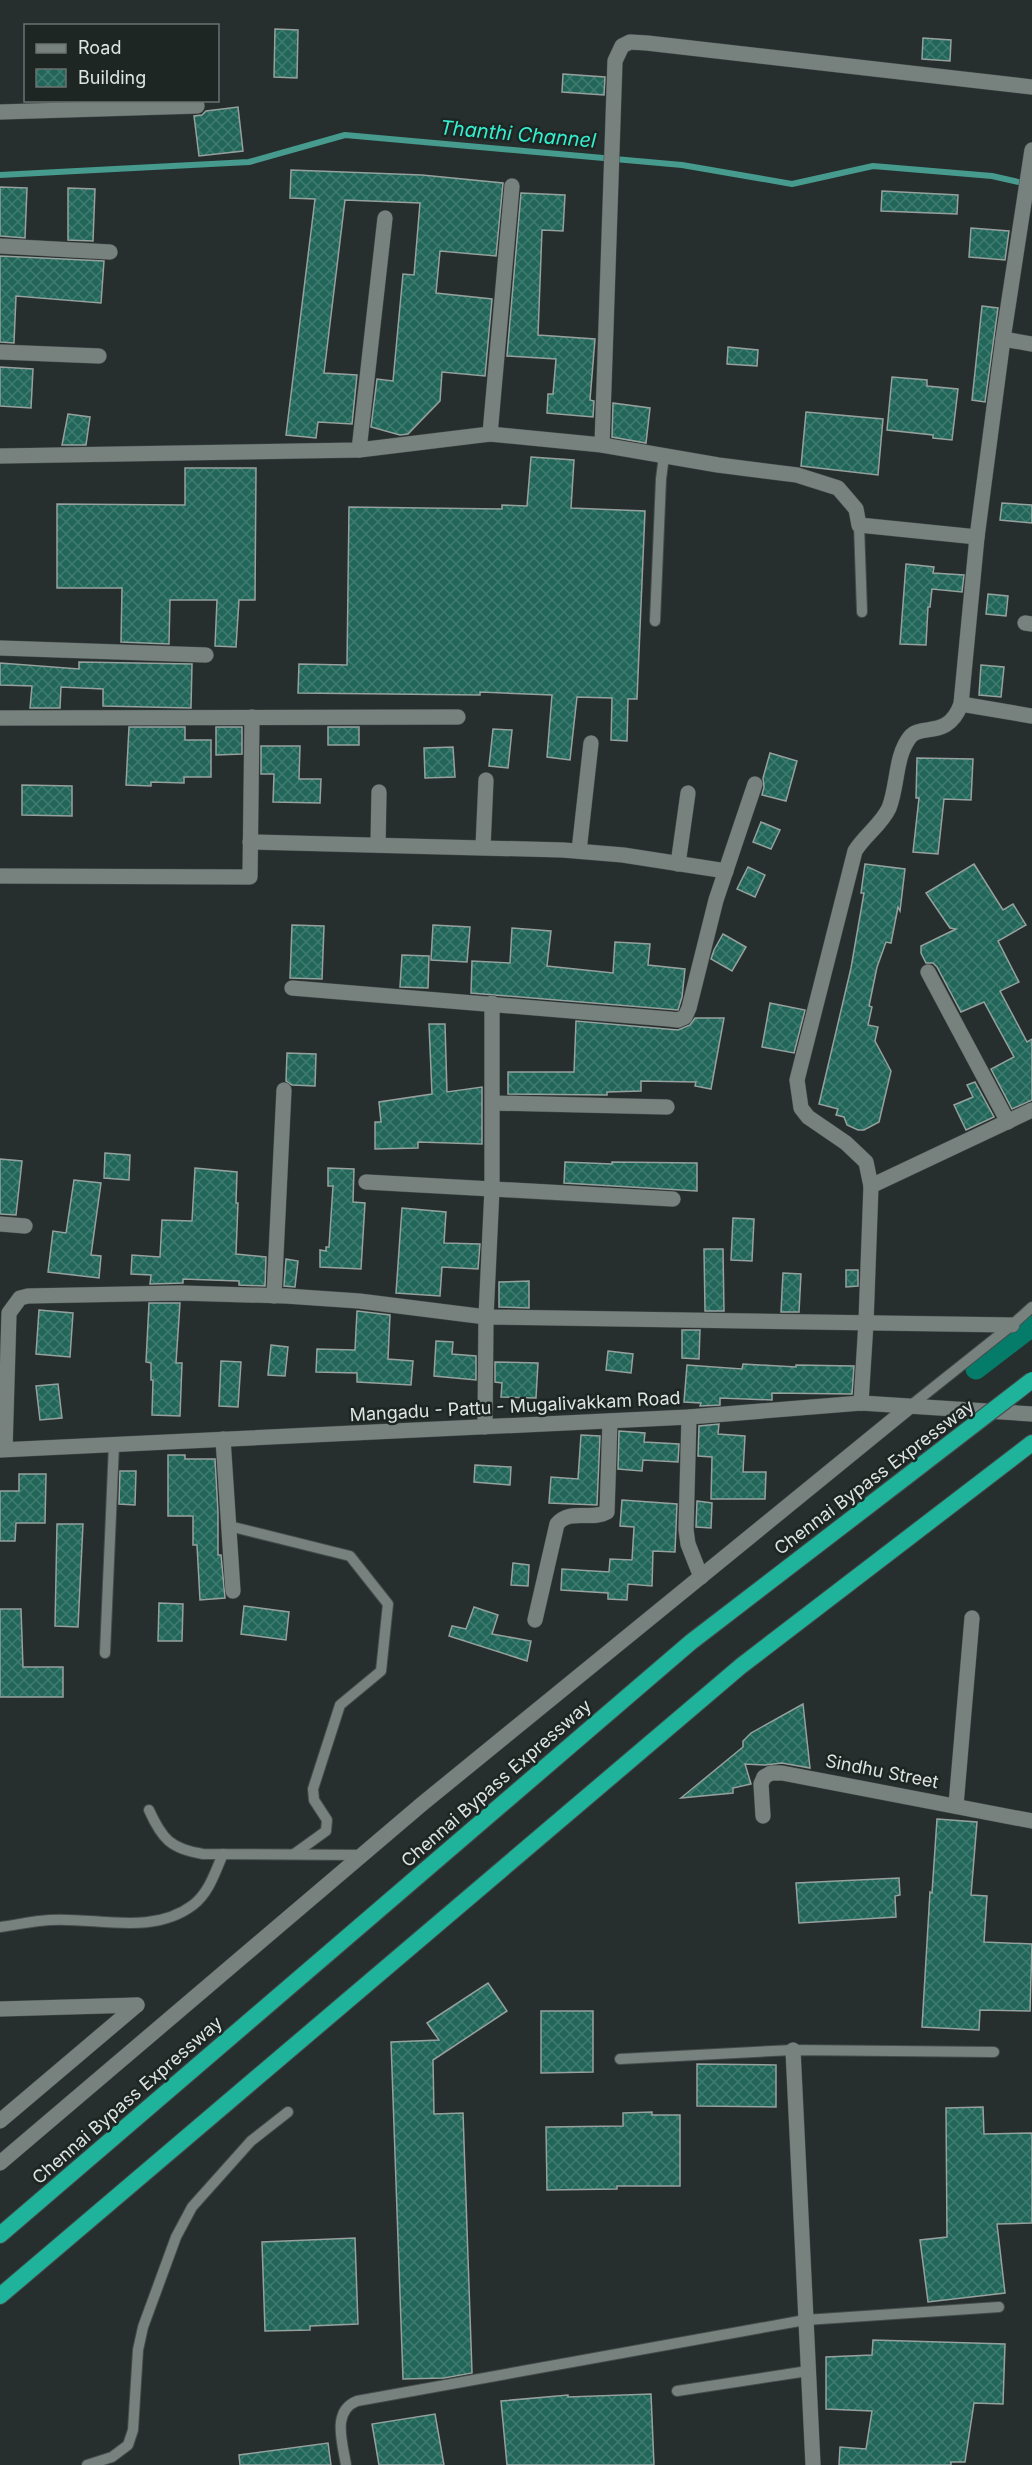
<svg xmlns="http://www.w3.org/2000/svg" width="1032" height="2465" font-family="Inter,sans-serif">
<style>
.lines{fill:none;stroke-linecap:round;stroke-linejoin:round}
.stream{stroke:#469a8e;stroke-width:6}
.canal{stroke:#057b69;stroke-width:21}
.building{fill:url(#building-cross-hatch);stroke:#96a19e;stroke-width:1.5}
.service-casing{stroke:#454c4b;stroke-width:12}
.minor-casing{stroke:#454c4b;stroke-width:16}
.tertiary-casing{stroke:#454c4b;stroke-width:16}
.trunk-casing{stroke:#454c4b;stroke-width:18}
.service{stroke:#77827f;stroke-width:10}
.minor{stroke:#77827f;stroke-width:15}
.tertiary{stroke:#77827f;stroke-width:15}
.trunk{stroke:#1fb39c;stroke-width:16}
.trunk-bridge-casing{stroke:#454c4b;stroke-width:18;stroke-linecap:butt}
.trunk-bridge{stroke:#1fb39c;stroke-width:16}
.labels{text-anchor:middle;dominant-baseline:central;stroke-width:5;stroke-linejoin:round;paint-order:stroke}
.street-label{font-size:18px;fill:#dfe4e3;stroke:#1d2623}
.water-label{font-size:20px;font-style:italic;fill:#35f0d0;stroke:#1d2623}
</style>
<defs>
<pattern id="building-cross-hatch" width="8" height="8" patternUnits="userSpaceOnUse" patternTransform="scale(1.5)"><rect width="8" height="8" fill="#216659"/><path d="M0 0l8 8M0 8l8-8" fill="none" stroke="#417c71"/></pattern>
</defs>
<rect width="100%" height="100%" fill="#262f2d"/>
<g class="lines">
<!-- stream -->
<path class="stream" d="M0,175L249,162L345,135L682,165L792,184L873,166L992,176L1027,184"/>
<!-- canal -->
<path class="canal" d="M976,1369L1032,1326"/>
</g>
<!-- building -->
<g class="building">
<path d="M275,29L298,30L297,78L274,77Z"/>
<path d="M923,38L951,40L950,61L922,59Z"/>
<path d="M563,74L605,77L604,95L562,92Z"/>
<path d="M238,107L243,151L199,156L194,116L202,115L206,111Z"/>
<path d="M291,170L422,175L503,183L496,256L440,251L436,293L492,299L485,376L442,372L440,401L408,434L400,435L371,427L377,379L393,381L403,274L414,275L420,203L345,200L324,373L357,375L352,424L318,422L316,438L286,435L315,199L290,198Z"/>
<path d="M0,187L27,188L25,238L0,236Z"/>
<path d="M68,188L95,189L93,241L68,240Z"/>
<path d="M882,191L958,195L957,214L881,211Z"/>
<path d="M521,193L565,195L563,231L542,230L538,335L595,339L590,400L594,401L593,417L547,413L548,394H553L556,359L507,356Z"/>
<path d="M971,228L1009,231L1005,260L969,257Z"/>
<path d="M0,256L104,261L101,303L16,296L14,343L0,342Z"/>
<path d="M982,306L998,308L985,402L972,400Z"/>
<path d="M728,347L758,350L757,366L727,364Z"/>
<path d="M0,367L33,369L31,408L0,406Z"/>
<path d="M892,377L927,380V386L958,389L952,440L933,438V435L887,430Z"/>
<path d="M613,403L650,408L646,443L612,437Z"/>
<path d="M806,412L883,419L878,475L801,466Z"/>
<path d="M68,414L90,417L86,445H62Z"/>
<path d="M531,457L574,460L571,508L645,511L637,699H628L627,741L611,740L612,698L577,697L570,760L547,757L552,695L480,692V695L298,693L299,664L347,665L349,507L502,509V505L527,506Z"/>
<path d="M185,468H256L255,600H239L236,647L215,646L217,600H170L169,644L121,642L122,588H57V504L185,505Z"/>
<path d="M1002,503L1032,505V523L1000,520Z"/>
<path d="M906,564L934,567L933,573L964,575L962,592L932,589L930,607H928L926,645L900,644Z"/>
<path d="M988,594L1008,596L1006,616L986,614Z"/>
<path d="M79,662L192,664L191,708L103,706V689L61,687L60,708H30L32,686L0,685V663L79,669Z"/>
<path d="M981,665L1004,667L1001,697L979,695Z"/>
<path d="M129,727H185V740H211V777H184V783L151,782V786L126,785Z"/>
<path d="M216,727H242V754L216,755Z"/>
<rect x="328" y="727" width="31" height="18"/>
<path d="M493,729L512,730L508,768L489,766Z"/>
<path d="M261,746H300L299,779H321L320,803L273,802L274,774H261Z"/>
<path d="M453,747L455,777L425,778L424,748Z"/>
<path d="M770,753L797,761L786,801L762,795L764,787L763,778Z"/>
<path d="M917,758L973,759L971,800L944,799L938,854L913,852L919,798H916Z"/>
<path d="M22,785L72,786V816L22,815Z"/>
<path d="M761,822L780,830L771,849L753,842Z"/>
<path d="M865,864L905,869L900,911L898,907L891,943L886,942L877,967L869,1006L872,1007L868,1025L878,1027L875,1041L891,1071L879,1122L864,1130H858L847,1125L844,1117L836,1115L838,1109L819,1104L851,968L864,893H861Z"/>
<path d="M974,864L1003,910L1013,904L1026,925L998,941L1019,982L1000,991L1027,1042L1032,1039V1100L1012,1109L991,1069L1014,1057L984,1002L961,1012L937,967L933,963H926L921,953V946L956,929L950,928L926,893Z"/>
<path d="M748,867L765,875L755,897L737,889Z"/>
<path d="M292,925L324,926L322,979L290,978Z"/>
<path d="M433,925L470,927L467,962L431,960Z"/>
<path d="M512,928L551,931L547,966L613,973L615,942L650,944L648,965L685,969L682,997L678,1010L471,993L472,961L510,963Z"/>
<path d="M723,934L746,947L732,971L711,959L714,950Z"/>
<path d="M402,955L429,956L428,988L400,987Z"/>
<path d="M770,1003L805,1010L794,1053L762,1047Z"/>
<path d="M695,1018H724L711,1089L695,1086L696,1082L641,1081V1091L607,1092V1095L508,1094V1072H574L576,1021L678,1030L690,1025Z"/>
<path d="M429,1024H445L447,1092L482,1087V1144L418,1142V1148L375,1149V1122H381L379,1102L432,1094Z"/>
<path d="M287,1053L316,1054L315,1086L292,1085L286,1081Z"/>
<path d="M975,1082L994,1117L966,1130L954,1105L973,1097L967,1085Z"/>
<path d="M105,1153L130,1155L129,1180L104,1178Z"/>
<path d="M0,1159L22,1161L16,1215L0,1214Z"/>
<path d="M565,1162L612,1164V1162L697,1163V1191L564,1183Z"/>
<path d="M195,1168L237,1172L236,1203H238L236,1254L266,1257L265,1286L239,1285V1281L183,1279V1283L150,1284L151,1275L131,1274L132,1255L160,1257L162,1220L192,1221Z"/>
<path d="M328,1168L354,1169L353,1202L365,1203L361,1269L320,1267V1250L326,1251V1247H329L333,1186H328Z"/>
<path d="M74,1180L101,1183L91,1255L101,1256L99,1278L48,1272L53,1231L66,1233Z"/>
<path d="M402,1208L446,1212L444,1243L480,1244L478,1269L442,1267L440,1296L396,1293Z"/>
<path d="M733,1218L754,1219L752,1261L731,1260Z"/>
<path d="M704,1249H723L724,1311H705Z"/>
<path d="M286,1259L298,1261L295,1287L284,1286Z"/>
<path d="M846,1270H858V1286L846,1287Z"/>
<path d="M783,1273L801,1274L799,1312H781Z"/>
<path d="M529,1281V1308L499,1307V1282Z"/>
<path d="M149,1303H180L176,1363H182L180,1416L152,1415L153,1380H151V1363L146,1362Z"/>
<path d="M39,1310L73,1313L70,1357L36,1354Z"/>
<path d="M357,1311L390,1315L388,1359L413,1361L411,1385L357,1382V1373L316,1372L317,1349L355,1350Z"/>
<path d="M682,1330H700L699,1359L682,1358Z"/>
<path d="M436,1341L453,1342L452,1354L476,1356V1380L434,1376Z"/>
<path d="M271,1345L288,1347L285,1376L268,1375Z"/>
<path d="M608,1351L633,1354L631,1373L606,1370Z"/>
<path d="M221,1361L241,1362L238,1407L219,1406Z"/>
<path d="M495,1362L538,1363L536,1398L501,1397L502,1383L495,1382Z"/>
<path d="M743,1364L796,1367V1365L854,1366L852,1394L772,1393V1400L720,1398V1405L700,1406L701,1403L684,1402L687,1365L742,1369Z"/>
<path d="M58,1384L62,1418L40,1420L36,1386Z"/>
<path d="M719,1424L718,1434L745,1436L743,1472H766L765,1499H711L712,1457L698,1456L699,1426Z"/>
<path d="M619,1431L645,1433L644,1442L679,1444L678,1462L643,1460L642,1471L618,1469Z"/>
<path d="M581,1435L600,1436L597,1505L549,1503L551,1477L578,1479Z"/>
<path d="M168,1455H185V1459H215L218,1512V1555H221L225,1598L200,1600L197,1545H193V1516H168Z"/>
<path d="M475,1465L511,1467L510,1485L474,1482Z"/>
<path d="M120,1471H136L135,1505L119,1504Z"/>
<path d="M19,1474H46L45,1523H16L15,1541H0V1491H19Z"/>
<path d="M622,1500L677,1504L675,1552L653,1551L652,1586L628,1584L627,1600L608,1599V1593L561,1590L562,1569L609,1572L610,1559L632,1560L634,1527L620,1526Z"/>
<path d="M697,1501L712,1503L711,1528L696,1527Z"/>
<path d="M57,1524H83L78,1627L55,1626Z"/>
<path d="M513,1563L529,1565L528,1586L511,1585Z"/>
<path d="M159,1603L183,1604L182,1641H158Z"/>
<path d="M244,1606L289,1612L286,1640L241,1634Z"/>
<path d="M474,1607L498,1615L492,1634L531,1641L527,1661L449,1636L452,1626L466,1629Z"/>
<path d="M0,1609H21L23,1667H63V1697H0Z"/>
<path d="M803,1704L810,1768L782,1763L765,1765L745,1764L751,1784L733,1788V1793L681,1798L743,1747V1741L751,1733Z"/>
<path d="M937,1819L977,1822L971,1895L987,1896L984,1942L1032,1944L1030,2011L980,2010L979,2030L922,2027L930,1892L932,1893Z"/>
<path d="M899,1878L900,1895L895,1896L896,1917L799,1923L796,1883Z"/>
<path d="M488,1983L507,2011L433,2060L434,2114L463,2113L472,2373L444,2378L403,2379L391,2042L439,2040L427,2023Z"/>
<path d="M541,2011H593V2072L541,2073Z"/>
<path d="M697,2064L776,2065V2107L697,2106Z"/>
<path d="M983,2107L984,2134L1032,2133V2223L997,2224L1005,2293L928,2302L920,2240L947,2237L946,2108Z"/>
<path d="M652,2112V2115H680V2186H617V2189L547,2190L546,2127L623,2126V2113Z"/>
<path d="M355,2238L358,2324L310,2326V2330L265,2331L262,2242Z"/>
<path d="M873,2340L1005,2344L1003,2404L974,2403L965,2462H951V2465H839L840,2447L866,2449L872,2411L826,2409V2357L872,2355Z"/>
<path d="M651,2394L654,2465H507L501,2401L568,2395V2397Z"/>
<path d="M435,2414L444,2465H379L372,2424Z"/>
<path d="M328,2443L331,2465H240L239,2455Z"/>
</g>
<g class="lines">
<defs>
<g id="service">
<path d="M859,525L862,612"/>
<path d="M655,621L661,479L664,456"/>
<path d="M909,1407L1012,1325L1032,1307"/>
<path d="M229,1526L350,1556L388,1604L381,1671L340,1705L313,1789L314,1800L327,1820L326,1831L294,1854"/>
<path d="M105,1653L114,1444"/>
<path d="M149,1810C162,1839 171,1849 203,1854L362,1855"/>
<path d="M0,1927C16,1925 33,1921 50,1920C97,1917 152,1936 193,1905C209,1893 215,1872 223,1854"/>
<path d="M620,2059L793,2050L994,2052"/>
<path d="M677,2391L808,2371"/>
<path d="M87,2465L112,2457L128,2445L133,2430L138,2350L143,2327L176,2237L192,2207L251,2141L288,2112"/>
<path d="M346,2465C343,2444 331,2411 357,2401L805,2320L999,2307"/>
</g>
<g id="minor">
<path d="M0,112L197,106"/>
<path d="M0,246L110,252"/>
<path d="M1003,339L1032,344"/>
<path d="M0,352L99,356"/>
<path d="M490,434L512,186"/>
<path d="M602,445L615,61L622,46L630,42L647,43L1032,87"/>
<path d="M359,450L385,218"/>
<path d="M0,456L359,450L490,434L602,445L718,465L797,475L838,488L856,509L859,525L977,537"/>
<path d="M1025,623L1032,624"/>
<path d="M0,648L206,655"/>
<path d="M961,704L1032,716"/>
<path d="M0,718L458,717"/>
<path d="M250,842L563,850L623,855L726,871"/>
<path d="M378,845L379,792"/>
<path d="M483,847L486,780"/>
<path d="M579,851L591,743"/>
<path d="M678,864L688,793"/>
<path d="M0,876L250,877L252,717"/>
<path d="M928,972L1008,1122"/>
<path d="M292,988L669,1019L678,1020L685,1017L689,1008L716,900L755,784"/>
<path d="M493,1103L667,1107"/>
<path d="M366,1182L673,1199"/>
<path d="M871,1186L1032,1110"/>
<path d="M0,1224L25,1226"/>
<path d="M274,1296L284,1090"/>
<path d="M861,1403L866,1322L871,1186L866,1162L846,1143L808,1117L801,1108L797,1080L855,851C865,835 881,825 889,808C898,785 895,756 910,737C921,723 948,740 961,704L977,537L1003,339L1032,150"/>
<path d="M689,1417L686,1530L688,1544L701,1577"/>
<path d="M485,1427L486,1317L492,1189V1003"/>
<path d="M223,1439L233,1591"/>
<path d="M5,1449L9,1313L20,1298L28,1296L180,1293L286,1296L359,1301L486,1317L1012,1325"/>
<path d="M535,1620L557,1524C570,1508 592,1521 607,1512L610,1421"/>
<path d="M956,1805L972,1618"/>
<path d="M763,1816L761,1784L764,1777L771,1773H782L1032,1821"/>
<path d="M0,2009L137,2005"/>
<path d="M793,2050L813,2465"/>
<path d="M0,2121L137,2005"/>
</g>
<g id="tertiary">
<path d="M0,1450L689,1417L861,1403L1032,1414"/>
<path d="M0,2163L422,1804L909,1407"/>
</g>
<g id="trunk">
<path d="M0,2235L691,1642L906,1477"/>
<path d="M0,2296L741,1666L1032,1443"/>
</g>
</defs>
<!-- service casing -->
<use href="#service" class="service-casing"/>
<!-- minor casing -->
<use href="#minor" class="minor-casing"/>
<!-- tertiary casing -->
<use href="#tertiary" class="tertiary-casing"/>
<!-- trunk casing -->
<use href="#trunk" class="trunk-casing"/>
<!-- service -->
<use href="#service" class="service"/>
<!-- minor -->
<use href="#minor" class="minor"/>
<!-- tertiary -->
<use href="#tertiary" class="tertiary"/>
<!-- trunk -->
<use href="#trunk" class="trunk"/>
<defs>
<path id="trunk-bridge" d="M906,1477L1032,1380"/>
</defs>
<!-- trunk-bridge casing -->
<use href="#trunk-bridge" class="trunk-bridge-casing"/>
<!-- trunk-bridge -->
<use href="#trunk-bridge" class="trunk-bridge"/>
</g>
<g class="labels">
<!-- street labels -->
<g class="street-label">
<text transform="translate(515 1406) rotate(-3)">Mangadu - Pattu - Mugalivakkam Road</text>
<text transform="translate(874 1477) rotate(-37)">Chennai Bypass Expressway</text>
<text transform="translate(882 1771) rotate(11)">Sindhu Street</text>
<text transform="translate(496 1783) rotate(-41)">Chennai Bypass Expressway</text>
<text transform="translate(127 2100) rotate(-41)">Chennai Bypass Expressway</text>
</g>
<!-- water labels -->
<g class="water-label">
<text transform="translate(518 134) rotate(5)">Thanthi Channel</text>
</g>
</g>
<!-- legend -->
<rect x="24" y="24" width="195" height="78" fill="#1d2623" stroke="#6b7270" stroke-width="1.5"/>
<rect x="36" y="44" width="30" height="9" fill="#77827f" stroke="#6b7270" stroke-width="1.5"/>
<text x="78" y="54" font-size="18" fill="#dfe4e3">Road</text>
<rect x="36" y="69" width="30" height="18" fill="url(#building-cross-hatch)" stroke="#6b7270" stroke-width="1.5"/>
<text x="78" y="84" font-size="18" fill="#dfe4e3">Building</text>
</svg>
